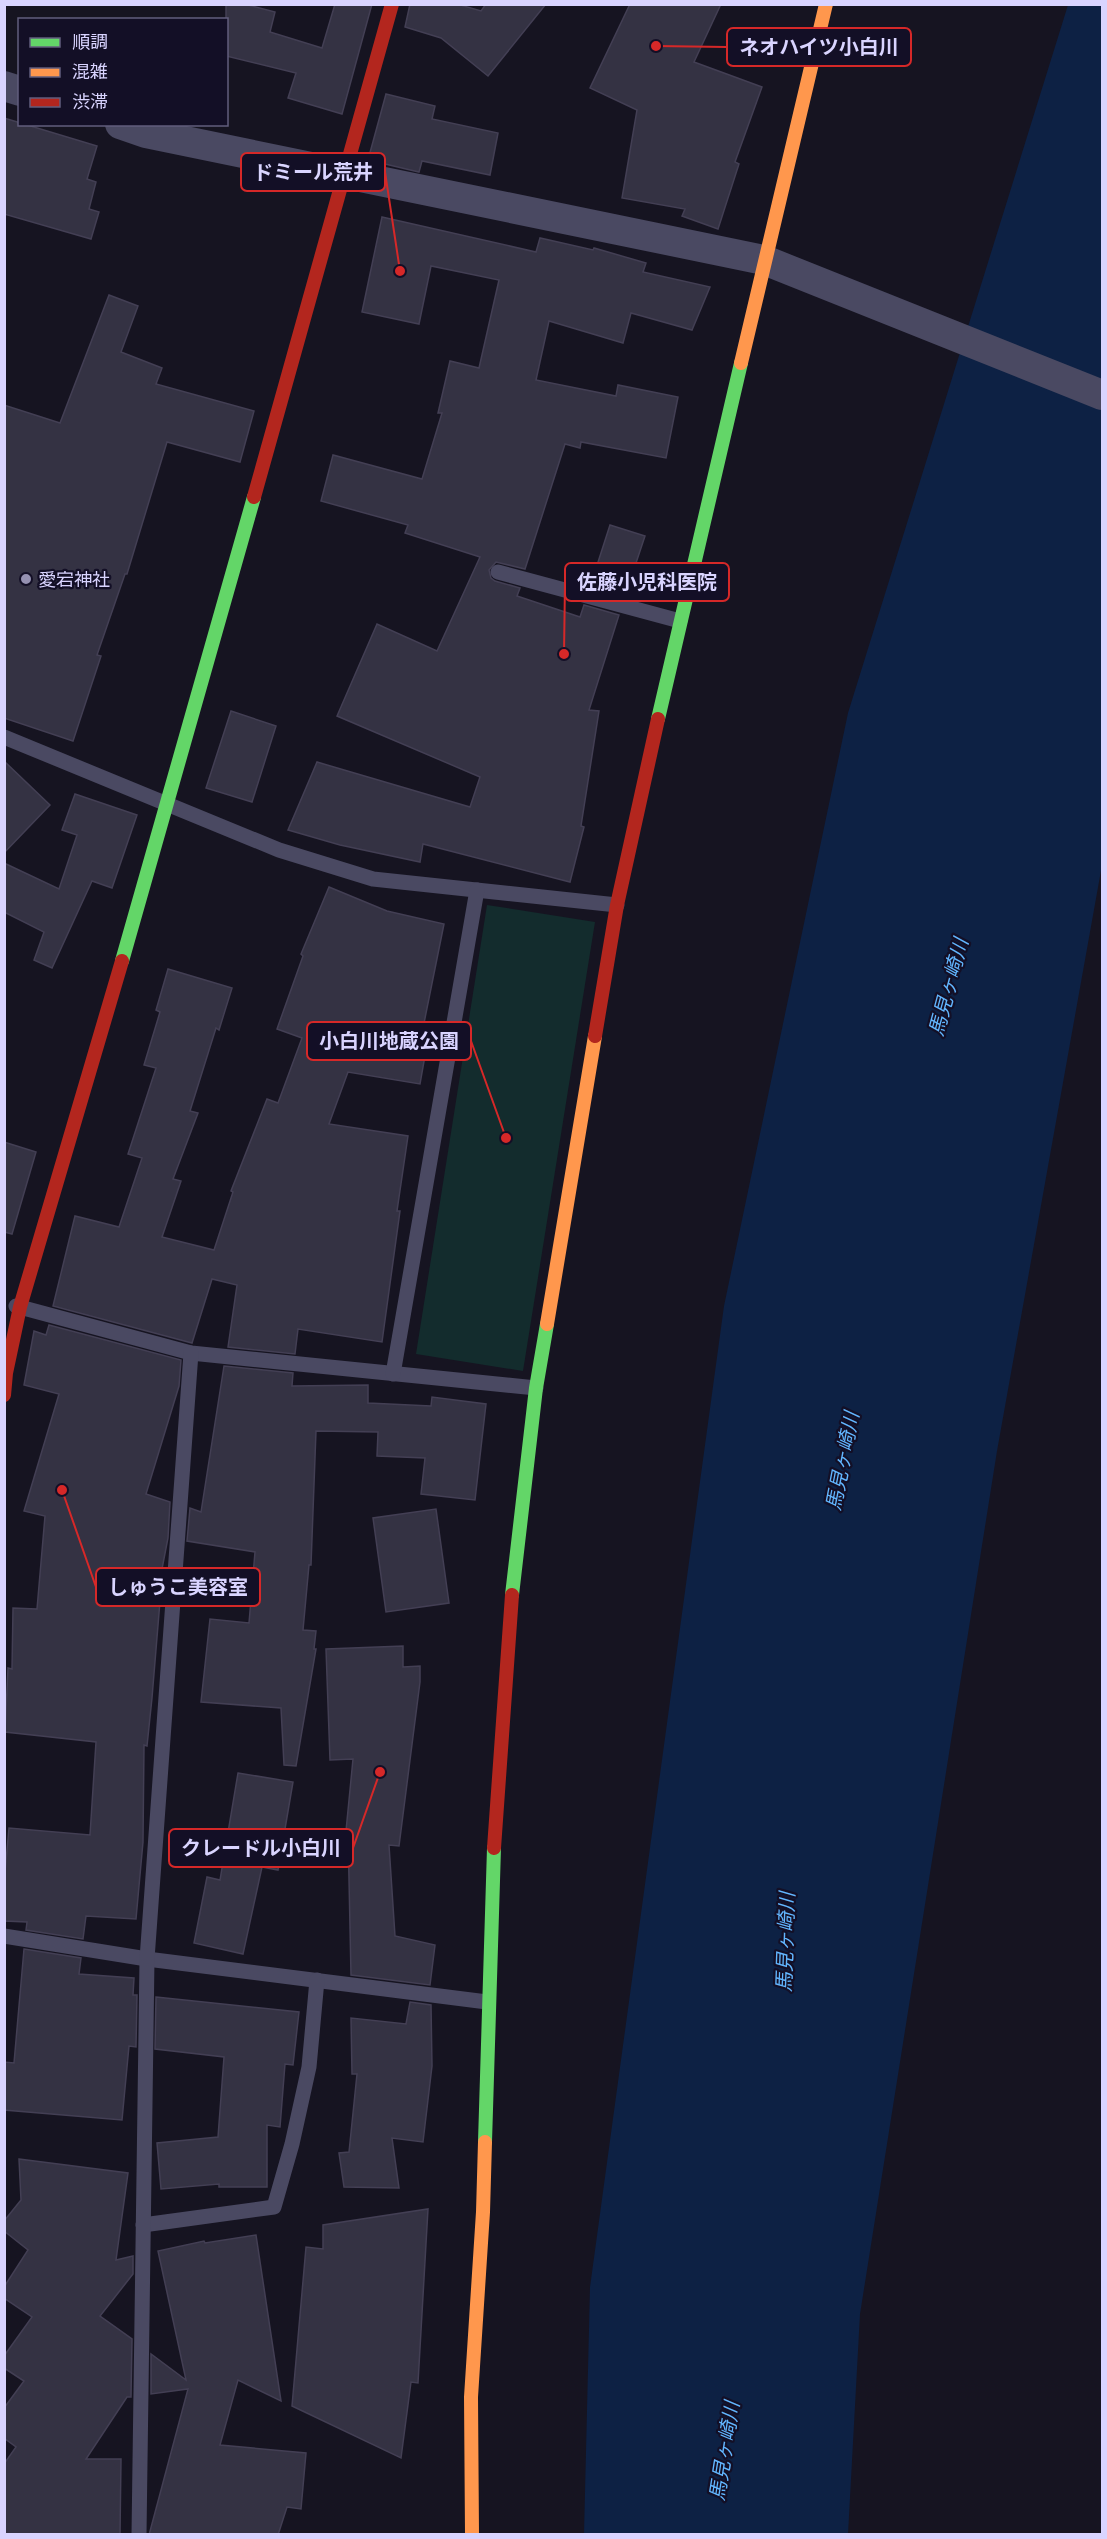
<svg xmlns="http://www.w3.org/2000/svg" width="1107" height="2539" font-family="'Titillium Web','Noto Sans JP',sans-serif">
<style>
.green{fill:#132c2d}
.water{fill:#0d2144}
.building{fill:#343243;stroke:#433f54;stroke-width:1.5}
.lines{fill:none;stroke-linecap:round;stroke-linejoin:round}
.lane{stroke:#4a4962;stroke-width:15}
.street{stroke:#4a4962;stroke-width:30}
.fast{stroke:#63d668;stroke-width:14}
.slow{stroke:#ff974d;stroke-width:14}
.jam{stroke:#b3261e;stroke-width:14}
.poi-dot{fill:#9591b1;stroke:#130f26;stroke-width:2}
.labels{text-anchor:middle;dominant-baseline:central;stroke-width:4.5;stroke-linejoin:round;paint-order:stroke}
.poi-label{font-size:18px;fill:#d9d4ff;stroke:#130f26;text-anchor:start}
.water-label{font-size:20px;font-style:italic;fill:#62b6ff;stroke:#130f26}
.leader{fill:none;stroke:#d62828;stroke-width:2}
.callout-dot{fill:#d62828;stroke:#130f26;stroke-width:2}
.callout{fill:#130f26;stroke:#d62828;stroke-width:2}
.callout-label{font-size:20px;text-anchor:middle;font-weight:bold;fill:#d9d4ff}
</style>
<rect width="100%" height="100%" fill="#161421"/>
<!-- green -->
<path class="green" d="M487,905L595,922L523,1371L416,1354Z"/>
<!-- water -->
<path class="water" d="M1068,5H1102V865L997,1451L860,2314L848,2534H584L590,2287L724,1306L848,713Z"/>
<!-- building -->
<g class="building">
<path d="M226,4H244L275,12L270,32L322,48L335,4H372L342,114L288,98L296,73L226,56Z"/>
<path d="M410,4H457L481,11L486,4H546L488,76L441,38L405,27Z"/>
<path d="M630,4H721L694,62L762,87L735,162L739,164L718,229L682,216L685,209L622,198L637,110L590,88Z"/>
<path d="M386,94L435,106L432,119L498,133L490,175L422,161L419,172L368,160Z"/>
<path d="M4,118L97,146L87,179L96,182L89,209L99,212L91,239L4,214Z"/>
<path d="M382,217L536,252L540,238L593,250L594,248L646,263L643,272L710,287L692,330L631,313L623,343L549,321L536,380L616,396L618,385L678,397L666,458L581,442L580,448L565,444L525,569L496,562L489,570L491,578L495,581L520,588L517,596L580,617L584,605L619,615L589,710L599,711L581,826L584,827L570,882L423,844L420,862L340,845L288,830L317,762L470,807L480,777L337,716L377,624L437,651L480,557L405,533L408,525L321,501L333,455L422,479L442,413H438L450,361L479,368L499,280L431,266L419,324L362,312Z"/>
<path d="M109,295L138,306L121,352L162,368L156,384L254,411L240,462L167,442L127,574H125L97,655L101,656L73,741L4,718V405L60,423Z"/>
<path d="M610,525L645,536L625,596L590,587Z"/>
<path d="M231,711L276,726L252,802L206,788Z"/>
<path d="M4,761L50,805L4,853Z"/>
<path d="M75,794L137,815L112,888L92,881L52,968L34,960L44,932L4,912V863L59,889L77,835L62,830Z"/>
<path d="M329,887L387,911L444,924L421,1038L428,1039L420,1084L348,1072L329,1124L408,1136L397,1211H400L382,1342L298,1329L295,1354L228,1347L237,1285L212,1279L192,1343L53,1306L75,1216L119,1227L142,1158L128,1154L156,1068L144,1065L160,1012L156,1010L168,969L232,988L219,1030L216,1028L190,1111L198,1113L173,1179L181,1181L162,1237L214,1250L233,1192L231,1191L267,1099L278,1103L302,1038L277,1029L303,956L301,954Z"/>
<path d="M4,1142L36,1152L12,1234L4,1232Z"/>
<path d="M49,1325L181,1360L179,1386L146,1494L170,1502L168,1538L156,1600L160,1601L152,1698L147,1746L144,1745L143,1842L136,1919L86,1916L83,1939L26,1930L27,1922L4,1921V1883L9,1828L90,1835L96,1742L5,1732L8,1668L12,1669L13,1608L37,1609L45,1516L24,1511L59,1394L24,1385L34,1331L46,1335Z"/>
<path d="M224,1366L293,1373L292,1386L368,1385V1403L431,1406L432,1397L486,1404L475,1500L421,1494L425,1458L377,1456L378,1432L316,1431L311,1565H309L303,1630L316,1631L314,1649H316L296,1766L284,1765L281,1708L201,1702L210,1619L249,1623L255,1552L187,1541L190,1508L201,1512Z"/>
<path d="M436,1509L449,1603L386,1612L373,1518Z"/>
<path d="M403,1646V1667L420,1666V1682L399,1846L389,1845L395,1936L435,1945L430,1985L351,1975L348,1831H346L353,1759L330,1760L326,1649Z"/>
<path d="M238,1773L293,1782L278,1870L262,1867L243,1954L194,1943L207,1877L220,1880Z"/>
<path d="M24,1949L81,1958L79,1974L134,1978L133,1995H137L136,2047L129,2046L122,2120L4,2110V2062L14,2063Z"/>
<path d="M156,1997L299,2012L293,2065L285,2064L280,2127L267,2125V2187H219V2184L161,2189L157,2143L218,2137L224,2057L155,2049Z"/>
<path d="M410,2002L431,2005L432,2066L423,2142L392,2138L399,2188L344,2187L339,2153L349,2152L357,2074H352L351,2018L406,2024Z"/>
<path d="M19,2159L128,2173L116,2260L133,2256V2274L100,2316L132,2339L131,2397H127L86,2459H121L120,2535H4V2464L16,2447L4,2438V2408L24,2381L4,2368V2356L32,2317L4,2298V2287L28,2250L4,2231V2221L21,2200Z"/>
<path d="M428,2209L418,2383L411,2382L401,2458L292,2406L306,2247L323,2249V2225Z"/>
<path d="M256,2235L281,2401L238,2380L220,2445L306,2453L301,2509L287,2507L278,2535H149L188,2389L151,2394V2354L186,2380L158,2251L204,2241L205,2243Z"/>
</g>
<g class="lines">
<!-- lane -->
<g class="lane">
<path d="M498,572L680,621"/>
<path d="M4,737L279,850L373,879L617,905"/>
<path d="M16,1306L191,1353L536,1388"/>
<path d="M393,1374L477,890"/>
<path d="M4,1936L147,1959L487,2002"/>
<path d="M143,2225L274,2207L292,2144L309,2067L317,1980"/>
<path d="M139,2534L147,1959L191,1353"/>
</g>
<!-- street -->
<g class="street">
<path d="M4,86L20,91"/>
<path d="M120,124L146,133L764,260L1102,395"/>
</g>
<!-- fast -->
<g class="fast">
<path d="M658,719L741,363"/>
<path d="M122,961L254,497"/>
<path d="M512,1595L536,1388L547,1324"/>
<path d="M485,2142L494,1848"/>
</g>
<!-- slow -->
<g class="slow">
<path d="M741,363L826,4"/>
<path d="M547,1324L595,1036"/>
<path d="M472,2534L471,2397L483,2212L485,2142"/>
</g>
<!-- jam -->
<g class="jam">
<path d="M254,497L392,4"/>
<path d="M595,1036L617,905L658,719"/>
<path d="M4,1395L6,1373L20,1307L122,961"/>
<path d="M494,1848L512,1595"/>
</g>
</g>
<!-- markers -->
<circle class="poi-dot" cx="26" cy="579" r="6"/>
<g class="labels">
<!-- poi labels -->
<g class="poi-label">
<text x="38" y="579">愛宕神社</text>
</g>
<!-- water labels -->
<g class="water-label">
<text transform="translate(948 987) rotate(-75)">馬見ヶ崎川</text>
<text transform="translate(842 1461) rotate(-79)">馬見ヶ崎川</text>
<text transform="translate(785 1942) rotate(-88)">馬見ヶ崎川</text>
<text transform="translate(724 2451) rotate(-81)">馬見ヶ崎川</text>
</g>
</g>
<!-- callouts -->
<path class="leader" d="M656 46L727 47M400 271L385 172M564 654L565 582M506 1138L471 1041M62 1490L96 1587M380 1772L353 1848"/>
<g class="callout-dot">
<circle cx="656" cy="46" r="6"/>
<circle cx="400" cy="271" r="6"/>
<circle cx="564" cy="654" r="6"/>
<circle cx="506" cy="1138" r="6"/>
<circle cx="62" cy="1490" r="6"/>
<circle cx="380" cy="1772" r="6"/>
</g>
<g class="callout">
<rect x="727" y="28" width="184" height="38" rx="6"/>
<rect x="241" y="153" width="144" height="38" rx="6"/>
<rect x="565" y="563" width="164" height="38" rx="6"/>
<rect x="307" y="1022" width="164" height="38" rx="6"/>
<rect x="96" y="1568" width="164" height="38" rx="6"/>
<rect x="169" y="1829" width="184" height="38" rx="6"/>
</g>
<g class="callout-label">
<text x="819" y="54">ネオハイツ小白川</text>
<text x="313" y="179">ドミール荒井</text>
<text x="647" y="589">佐藤小児科医院</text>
<text x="389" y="1048">小白川地蔵公園</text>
<text x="178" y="1594">しゅうこ美容室</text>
<text x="261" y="1855">クレードル小白川</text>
</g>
<!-- border -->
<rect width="1107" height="2539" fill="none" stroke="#d9d4ff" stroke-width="12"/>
<!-- legend -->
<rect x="18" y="18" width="210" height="108" fill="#130f26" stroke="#625e7d" stroke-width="1.5"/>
<rect x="30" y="38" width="30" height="9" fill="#63d668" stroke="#625e7d" stroke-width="1.5"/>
<text x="72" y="48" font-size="18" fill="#d9d4ff">順調</text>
<rect x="30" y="68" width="30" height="9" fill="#ff974d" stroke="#625e7d" stroke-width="1.5"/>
<text x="72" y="78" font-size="18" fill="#d9d4ff">混雑</text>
<rect x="30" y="98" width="30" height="9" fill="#b3261e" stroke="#625e7d" stroke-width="1.5"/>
<text x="72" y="108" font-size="18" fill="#d9d4ff">渋滞</text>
</svg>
